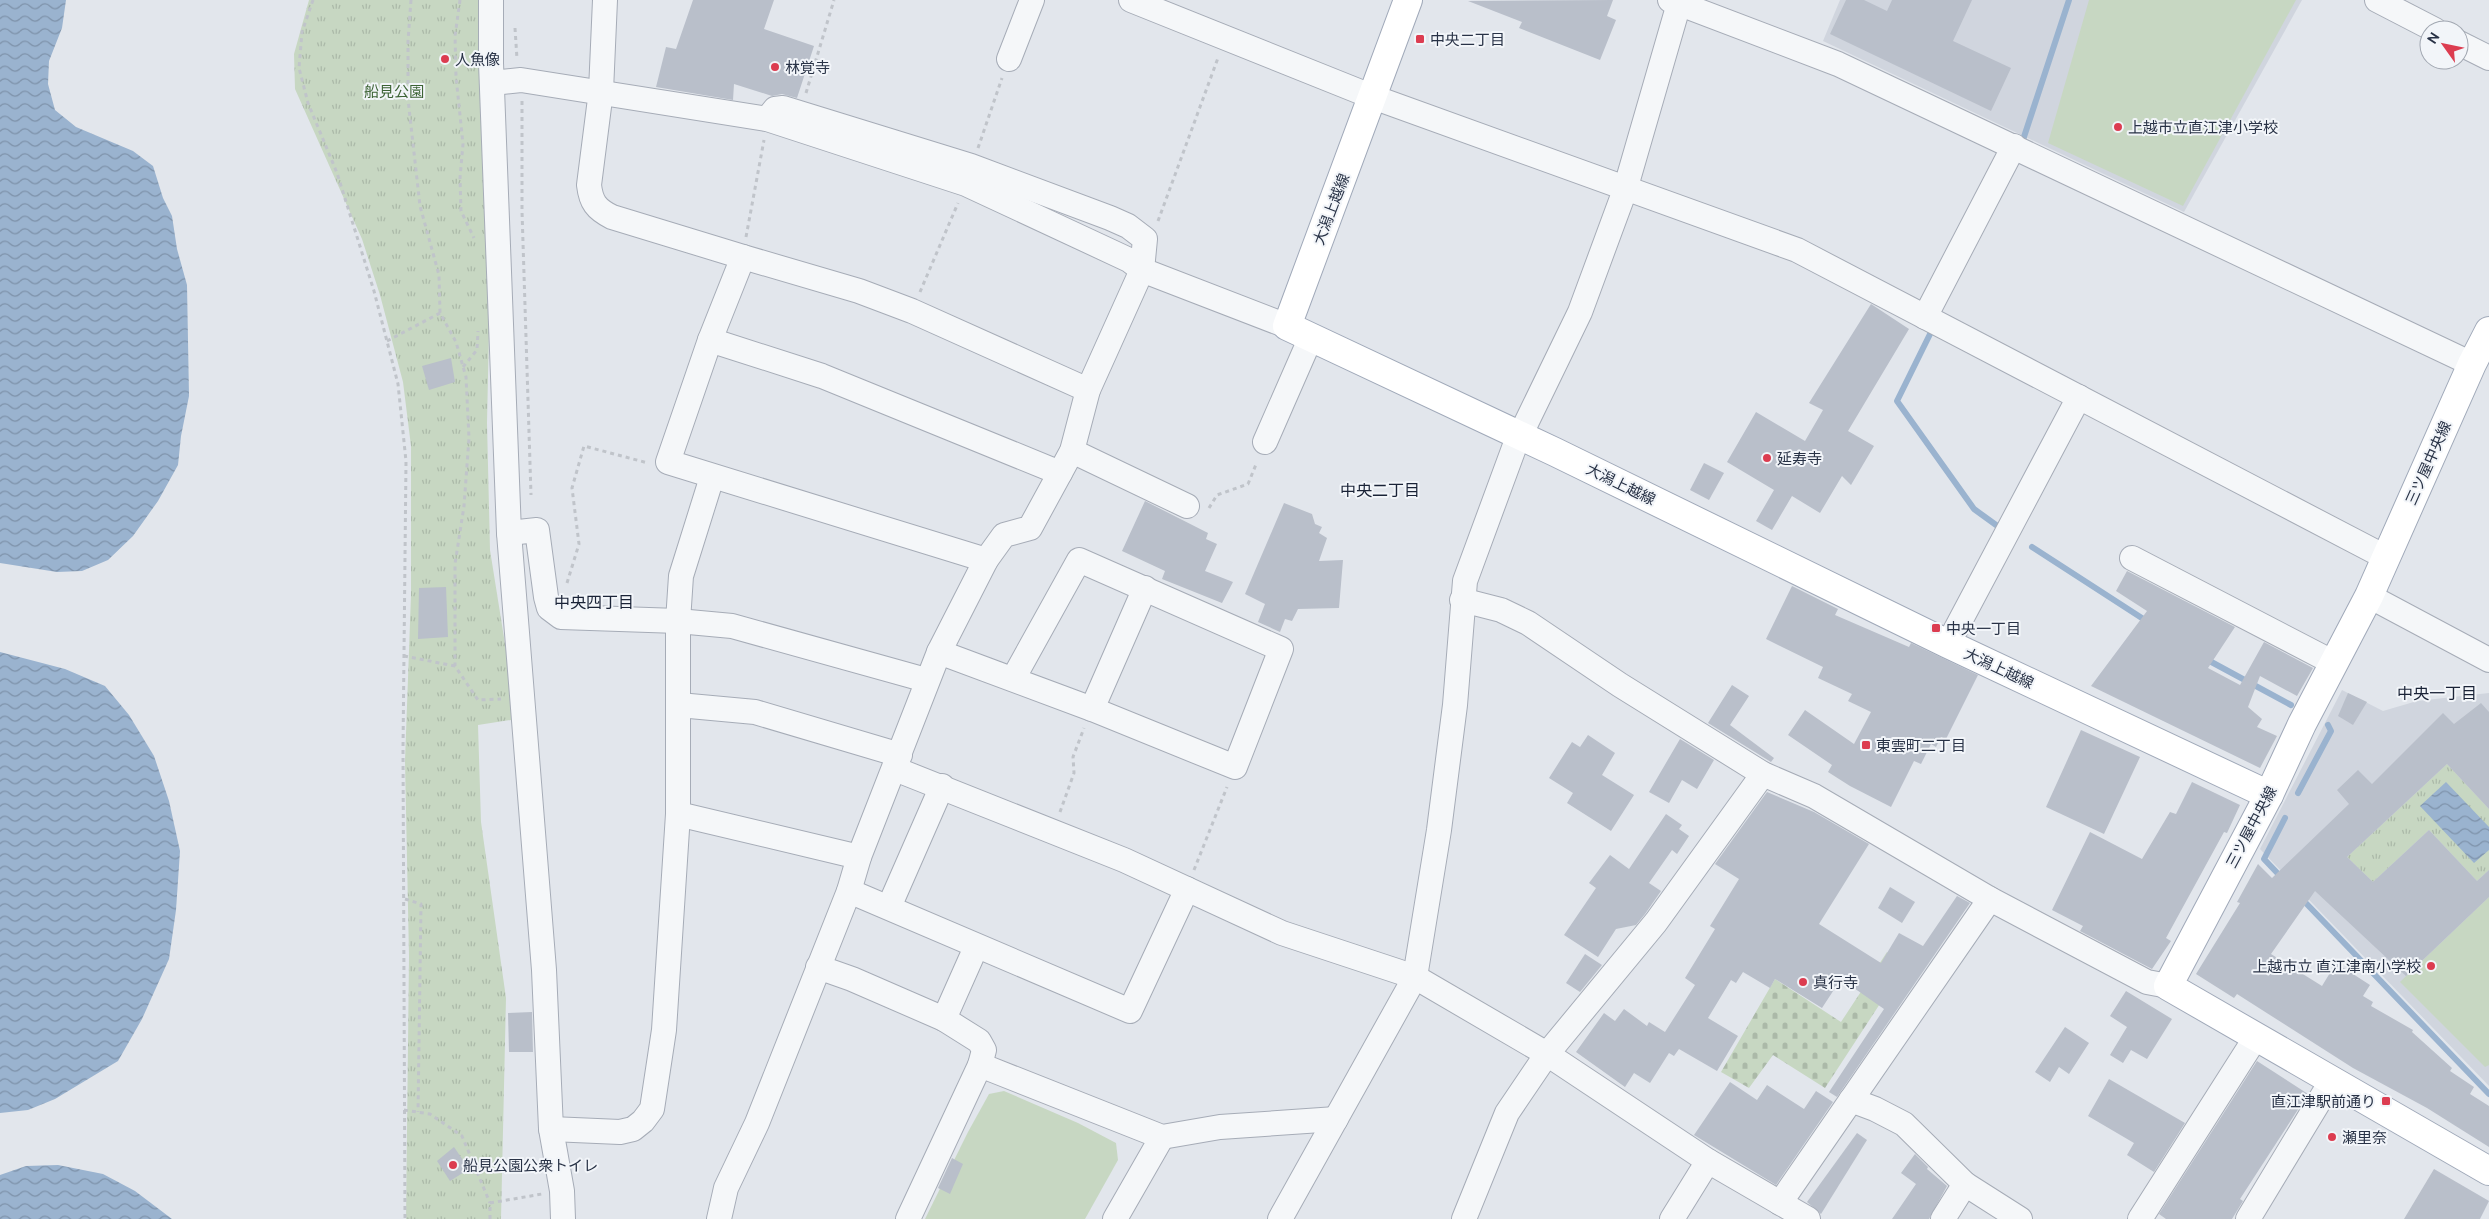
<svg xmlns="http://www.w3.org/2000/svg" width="2489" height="1219" font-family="Ubuntu,'Noto Sans JP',sans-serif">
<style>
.built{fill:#d0d5de}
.cemetery{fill:url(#cemetery-stones)}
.park{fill:url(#park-tufts)}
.pitch{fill:#c7d7c2}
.water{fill:url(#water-waves)}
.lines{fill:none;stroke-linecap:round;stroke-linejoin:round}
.stream{stroke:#9ab3cf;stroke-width:6}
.building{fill:#b9bfca}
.minor-casing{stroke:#a6acb7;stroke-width:26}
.major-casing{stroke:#a0a9b9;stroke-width:30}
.path{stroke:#c0c4ca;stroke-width:3;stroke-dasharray:4 4;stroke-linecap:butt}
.minor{stroke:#f5f7f9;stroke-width:24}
.major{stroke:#fff;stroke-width:28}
.poi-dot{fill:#dc3c50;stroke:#f2f5f9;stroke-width:2}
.labels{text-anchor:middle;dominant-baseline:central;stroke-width:4;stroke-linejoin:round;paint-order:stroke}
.poi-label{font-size:15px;fill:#283246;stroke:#f2f5f9;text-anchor:start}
.park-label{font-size:15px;fill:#3c6334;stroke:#f2f5f9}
.street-label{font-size:15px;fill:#283246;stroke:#f2f5f9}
.neighbourhood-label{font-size:16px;fill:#1a2337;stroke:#f2f5f9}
</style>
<defs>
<pattern id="cemetery-stones" width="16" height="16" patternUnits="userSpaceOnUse" patternTransform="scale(1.25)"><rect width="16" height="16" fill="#c7d7c2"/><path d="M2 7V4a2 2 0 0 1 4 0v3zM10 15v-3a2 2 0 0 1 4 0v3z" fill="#abb9a8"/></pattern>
<pattern id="park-tufts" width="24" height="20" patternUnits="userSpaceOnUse" patternTransform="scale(1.25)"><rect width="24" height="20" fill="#c7d7c2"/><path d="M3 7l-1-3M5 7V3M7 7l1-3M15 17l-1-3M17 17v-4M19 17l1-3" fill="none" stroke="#abb9a8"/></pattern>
<pattern id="water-waves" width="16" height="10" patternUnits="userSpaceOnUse" patternTransform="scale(1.25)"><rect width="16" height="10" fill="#9ab3cf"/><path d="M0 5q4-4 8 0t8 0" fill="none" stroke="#7e92aa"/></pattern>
</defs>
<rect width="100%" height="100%" fill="#e2e6ec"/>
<!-- built -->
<g class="built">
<path d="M1840,0H2302L2184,212L1823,41Z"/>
<path d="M2342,690L2383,711L2417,701L2489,693V1086L2260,849Z"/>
</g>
<!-- cemetery -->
<path class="cemetery" d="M1887,952L1904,967L1825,1088L1773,1055L1749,1088L1721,1072L1775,979L1841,1022Z"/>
<!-- park -->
<g class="park">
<path d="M309,0H478L486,143L489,329L487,423L490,550L517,719L478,725L481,822L506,998L501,1219H406L409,956L405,761L411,595V446L403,382L380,295L362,239L295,89L294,54Z"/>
<path d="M2447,764L2489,809V870L2477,881L2429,830L2373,882L2347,857Z"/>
</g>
<!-- pitch -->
<g class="pitch">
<path d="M2089,0H2296L2183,206L2048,143Z"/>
<path d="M2489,897V1065L2485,1067L2400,982Z"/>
<path d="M1004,1091L1078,1123L1116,1143L1118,1160L1085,1219H925L968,1132L989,1094Z"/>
</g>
<!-- water -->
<g class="water">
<path d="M0,0H66L62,28L49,61L48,84L55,110L76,127L133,151L153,166L163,198L172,216L177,249L187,285L189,396L181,436L178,465L158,501L133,536L108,560L82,571L57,572L0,563Z"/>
<path d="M0,652L65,669L105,686L129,715L154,756L169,801L180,851L176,910L169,959L142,1019L118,1061L55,1099L28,1110L0,1113Z"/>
<path d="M2446,782L2489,827V850L2474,863L2420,806Z"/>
<path d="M58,1165L103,1174L135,1191L172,1219H0V1175L26,1166Z"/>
</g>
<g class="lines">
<!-- stream -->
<g class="stream">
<path d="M2021,146L2069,0"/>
<path d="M1934,326L1897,401L1974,509L2003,530"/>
<path d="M2032,547L2148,622"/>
<path d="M2204,658L2291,705"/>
<path d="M2298,793L2331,731L2328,725"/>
<path d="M2282,878L2264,859L2285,818"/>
<path d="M2301,898L2489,1094"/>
</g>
</g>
<!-- building -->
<g class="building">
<path d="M693,0H774L764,29L814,46L797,98L782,94L772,96L734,84L733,100L656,87L666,47L676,49Z"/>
<path d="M1613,0L1607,16L1616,20L1600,60L1519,28L1522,22L1468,1Z"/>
<path d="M1846,0H1864L1887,11L1892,0H1972L1953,41L2011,68L1991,111L1830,34Z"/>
<path d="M1871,304L1909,329L1848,431L1874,446L1851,485L1842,476L1820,513L1792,496L1772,530L1756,521L1774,490L1727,462L1756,412L1805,441L1823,410L1809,403Z"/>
<path d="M451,358L455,382L429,390L422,366Z"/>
<path d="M1704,463L1724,473L1709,500L1690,490Z"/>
<path d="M1145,501L1208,533L1206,539L1217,544L1205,571L1233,582L1222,603L1162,579L1165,571L1122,551Z"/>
<path d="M1284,503L1312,514L1315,524L1322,527L1319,533L1327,538L1319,561L1343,560L1339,608L1298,609L1292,621L1285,619L1280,632L1258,622L1265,604L1245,594Z"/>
<path d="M2127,571L2235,627L2208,668L2240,685L2264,642L2313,668L2297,696L2260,676L2248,707L2262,719L2257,727L2277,736L2260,768L2091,686L2147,611L2116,591Z"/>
<path d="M1792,586L1838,609L1835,615L1909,647L1911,643L1978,675L1946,739L1941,737L1936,747L1931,744L1921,764L1914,761L1891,807L1850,786L1828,772L1832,765L1788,735L1805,710L1854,744L1871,712L1848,701L1852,694L1818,678L1823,667L1766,639Z"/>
<path d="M446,587L448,637L418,639L419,588Z"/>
<path d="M1732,685L1749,696L1730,725L1774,758L1771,762L1708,723Z"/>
<path d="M2348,693L2367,702L2353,725L2338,716Z"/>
<path d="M2481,703L2489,712V809L2447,764L2347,857L2373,882L2429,830L2477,881L2489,870V897L2406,976L2315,891L2271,954L2322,986L2336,963L2370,985L2363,996L2373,1002L2371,1006L2413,1030L2412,1032L2452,1068L2450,1071L2474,1087L2470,1094L2489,1106V1147L2427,1108L2353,1068L2237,994L2234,998L2196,974L2240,903L2237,902L2258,864L2272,878L2349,804L2337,790L2358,770L2372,784L2443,713L2454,724Z"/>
<path d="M2081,730L2140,757L2104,834L2046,807Z"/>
<path d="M1588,735L1615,753L1602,775L1634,795L1611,831L1567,803L1573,793L1549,778L1572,742L1580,747Z"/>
<path d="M1680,739L1714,760L1697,789L1682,780L1669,803L1649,792Z"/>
<path d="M2192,782L2240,805L2227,833L2224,832L2166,938L2171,941L2152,969L2080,931L2083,926L2052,910L2090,832L2142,859L2170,812L2176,814Z"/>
<path d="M1767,792L1814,812L1869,844L1819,924L1881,963L1899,933L1923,946L1957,896L1970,903L1837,1097L1829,1092L1884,1009L1841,979L1822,1008L1775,979L1770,988L1743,972L1736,983L1731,980L1708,1018L1738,1036L1717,1071L1679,1049L1674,1056L1669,1053L1650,1083L1634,1073L1625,1087L1576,1052L1604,1013L1615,1021L1624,1009L1647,1026L1649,1022L1665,1032L1695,985L1685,978L1715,929L1710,926L1739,879L1715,864Z"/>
<path d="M1666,814L1682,825L1679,829L1689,836L1677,854L1672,850L1649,883L1661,891L1645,914L1636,925L1616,929L1598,957L1564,935L1596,888L1589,883L1610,855L1629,869Z"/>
<path d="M1890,887L1915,902L1902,923L1878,908Z"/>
<path d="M1585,954L1602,965L1580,992L1566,983Z"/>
<path d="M2126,991L2172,1019L2147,1059L2131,1050L2123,1063L2110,1055L2127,1027L2110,1016Z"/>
<path d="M532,1012L533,1052H509L508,1013Z"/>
<path d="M2065,1027L2089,1043L2069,1074L2059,1067L2050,1082L2035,1072Z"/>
<path d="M2257,1061L2308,1094L2240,1199L2243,1201L2232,1219H2166L2159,1214Z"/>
<path d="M2109,1079L2185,1123L2154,1172L2127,1155L2134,1143L2088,1116Z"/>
<path d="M1730,1082L1757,1100L1767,1085L1804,1109L1816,1091L1833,1102L1776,1185L1694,1135Z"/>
<path d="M1857,1133L1867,1140L1821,1214L1807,1202Z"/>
<path d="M454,1147L469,1169L450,1181L437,1161Z"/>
<path d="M1915,1154L1928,1167L1927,1169L1947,1186L1929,1219H1892L1916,1184L1901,1173Z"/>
<path d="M952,1158L963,1164L950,1194L938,1188Z"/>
<path d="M2434,1169L2489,1201L2480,1219H2404Z"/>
</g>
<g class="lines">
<defs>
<g id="minor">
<path d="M491,0V63L509,533L544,970L551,1129L562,1191L563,1219"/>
<path d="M605,0L601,91L589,185C591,202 596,209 612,217L743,257L710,340L668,462L986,560"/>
<path d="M1131,0L1373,97L1797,250L2387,558"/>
<path d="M1670,0L1838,64L2472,364"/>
<path d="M2377,0L2435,30"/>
<path d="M2459,43L2489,58"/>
<path d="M1009,59L1032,0"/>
<path d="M492,83L521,80L767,119L966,184L1129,260L1142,270L1287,326"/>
<path d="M743,257L859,291L912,311L1088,390"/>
<path d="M1925,317L2014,146"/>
<path d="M710,340L822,376L1060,473"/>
<path d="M1265,442L1311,337"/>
<path d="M1072,451L1187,506"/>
<path d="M509,533L537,530L546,597L549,608L561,617L678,621L732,626L926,680"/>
<path d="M2132,558L2334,663"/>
<path d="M2369,596L2489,660"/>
<path d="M1462,600L1501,610L1528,623L1620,685L1763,774L1814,796L1990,899L2147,982L2168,986"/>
<path d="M1948,644L2079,397"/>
<path d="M939,652L1092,709L1235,767L1281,649L1079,560L1013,679"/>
<path d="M679,705L755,712L900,755"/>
<path d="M1092,709L1145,588"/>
<path d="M895,769L1124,860L1282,933L1415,977L1547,1054L1708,1161L1808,1219"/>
<path d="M678,814L859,857"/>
<path d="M849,891L1130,1011L1187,889"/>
<path d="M889,907L942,786"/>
<path d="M818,967L852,979L944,1019L979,1041L984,1050L980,1065L908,1219"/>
<path d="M944,1019L976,947"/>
<path d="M980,1065L1162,1137L1220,1127L1336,1119"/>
<path d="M1851,1100L1875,1109L1904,1124L1965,1184L1943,1219"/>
<path d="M551,1129L620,1132L633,1129L643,1121L652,1109L664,1030L678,814V621L681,576L712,477"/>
<path d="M1965,1184L2020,1219"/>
<path d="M1780,1203L1990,899"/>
<path d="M719,1219L726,1188L757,1123L849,891L859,857L939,652L986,560L1004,535L1030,528L1072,451L1088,390L1142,270L1145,239L1128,226L1110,218L971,166L783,108L775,109L767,119"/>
<path d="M1115,1219L1162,1137"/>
<path d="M1280,1219L1415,977L1439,830L1455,705L1465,581L1514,448L1580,312L1625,190L1680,0"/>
<path d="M1464,1219L1507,1113L1547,1054L1656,922L1763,774"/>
<path d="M1672,1219L1708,1161"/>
<path d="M2140,1219L2256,1037"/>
<path d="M2248,1219L2332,1080"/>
</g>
<g id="major">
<path d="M1408,0L1287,326L1555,452L1948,644L2269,795"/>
<path d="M2489,331L2472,364L2369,596L2302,724L2269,795L2168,986L2489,1171"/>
</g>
</defs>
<!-- minor casing -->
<use href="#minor" class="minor-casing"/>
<!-- major casing -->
<use href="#major" class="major-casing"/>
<!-- path -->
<g class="path">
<path d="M313,0L302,32L299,68L308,103L337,173L374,291L398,384L406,461L403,749L405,1219"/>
<path d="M411,0L408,41V99L420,206L439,275L440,313"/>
<path d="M460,0L455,36L456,77L463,144L460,178L461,211L474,238"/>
<path d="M515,28L517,59"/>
<path d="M806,93L834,0"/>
<path d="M522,101V211L531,495"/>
<path d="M978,148L1002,78"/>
<path d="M1158,221L1218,58"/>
<path d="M746,237L764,140"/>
<path d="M920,292L958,203"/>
<path d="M387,341L440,313L456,342L466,377L469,438L464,506L455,564V666L478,700L501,699"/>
<path d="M463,367L477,350L478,331"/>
<path d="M1209,508L1217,495L1248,484L1257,462"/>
<path d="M567,583L579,544L572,488L584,446L648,463"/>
<path d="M404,656L455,666"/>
<path d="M1060,812L1074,773L1073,757L1084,728"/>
<path d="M1194,870L1227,787"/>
<path d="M405,899L421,904L418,1112"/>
<path d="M404,1110L430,1114L462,1136L490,1203"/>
<path d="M490,1219V1203L542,1194"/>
</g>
<!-- minor -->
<use href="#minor" class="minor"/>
<!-- major -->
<use href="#major" class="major"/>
</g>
<!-- markers -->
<g class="poi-dot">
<rect x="1415" y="34" width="10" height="10" rx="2.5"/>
<circle cx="445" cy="59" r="5"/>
<circle cx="775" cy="67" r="5"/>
<circle cx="2118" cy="127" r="5"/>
<circle cx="1767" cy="458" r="5"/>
<rect x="1931" y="623" width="10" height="10" rx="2.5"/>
<rect x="1861" y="740" width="10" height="10" rx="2.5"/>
<circle cx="2431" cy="966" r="5"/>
<circle cx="1803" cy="982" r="5"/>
<rect x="2381" y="1096" width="10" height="10" rx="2.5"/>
<circle cx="2332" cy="1137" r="5"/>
<circle cx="453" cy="1165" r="5"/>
</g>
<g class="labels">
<!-- poi labels -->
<g class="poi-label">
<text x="1430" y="39">中央二丁目</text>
<text x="455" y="59">人魚像</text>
<text x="785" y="67">林覚寺</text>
<text x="2128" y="127">上越市立直江津小学校</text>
<text x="1777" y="458">延寿寺</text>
<text x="1946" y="628">中央一丁目</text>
<text x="1876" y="745">東雲町二丁目</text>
<text x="2421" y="966" text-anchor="end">上越市立 直江津南小学校</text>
<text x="1813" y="982">真行寺</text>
<text x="2376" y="1101" text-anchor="end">直江津駅前通り</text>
<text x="2342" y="1137">瀬里奈</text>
<text x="463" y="1165">船見公園公衆トイレ</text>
</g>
<!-- park labels -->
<g class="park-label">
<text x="394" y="91">船見公園</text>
</g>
<!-- street labels -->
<g class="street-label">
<text transform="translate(1331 209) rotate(-69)">大潟上越線</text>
<text transform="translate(2428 463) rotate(-66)">三ツ屋中央線</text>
<text transform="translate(1621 484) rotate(26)">大潟上越線</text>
<text transform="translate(1999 668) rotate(25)">大潟上越線</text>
<text transform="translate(2251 827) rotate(-62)">三ツ屋中央線</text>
</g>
<!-- neighbourhood labels -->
<g class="neighbourhood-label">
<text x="1380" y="490">中央二丁目</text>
<text x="594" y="602">中央四丁目</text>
<text x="2437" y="693">中央一丁目</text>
</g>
</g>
<!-- north arrow -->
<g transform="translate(2444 45) rotate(303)"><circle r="24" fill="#f2f5f9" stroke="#a1a7b1"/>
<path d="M0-4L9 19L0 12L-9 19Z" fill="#dc3c50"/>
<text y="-8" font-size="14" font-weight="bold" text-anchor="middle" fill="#283246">N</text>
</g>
</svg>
